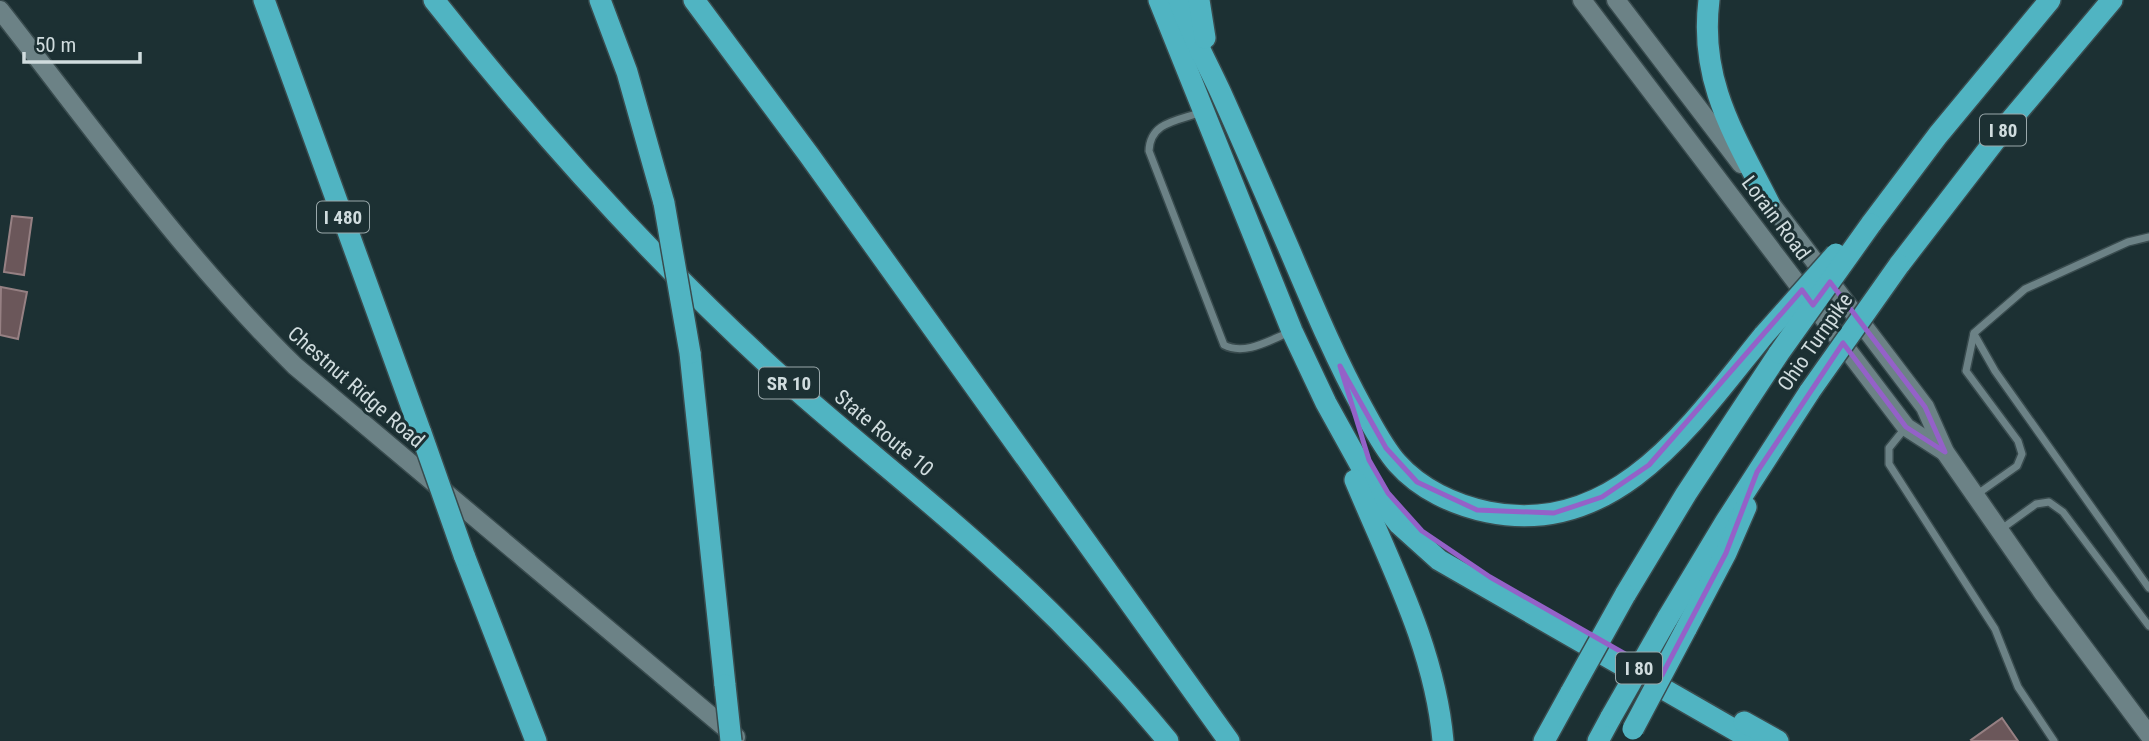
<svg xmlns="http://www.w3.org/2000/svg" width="2149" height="741" font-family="'Roboto Condensed',sans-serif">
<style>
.building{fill:#6b575a;stroke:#968083;stroke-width:2}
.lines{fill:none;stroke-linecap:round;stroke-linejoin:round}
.lane-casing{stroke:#394b4e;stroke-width:10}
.secondary-casing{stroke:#394b4e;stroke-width:21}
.highway-casing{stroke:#394b4e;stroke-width:24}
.lane{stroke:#6c8286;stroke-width:7}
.secondary{stroke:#6c8286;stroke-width:18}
.highway{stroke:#50b4c2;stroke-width:21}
.highway-bridge-casing{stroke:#394b4e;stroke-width:24;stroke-linecap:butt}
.highway-bridge{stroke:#50b4c2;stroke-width:21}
.marked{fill:none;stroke:#9461c8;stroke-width:5;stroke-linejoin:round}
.labels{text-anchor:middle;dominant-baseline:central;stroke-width:6;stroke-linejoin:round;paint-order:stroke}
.shield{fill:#1c3033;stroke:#9aa8ab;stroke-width:2}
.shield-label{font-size:19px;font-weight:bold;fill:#d0dcde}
.street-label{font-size:21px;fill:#d0dcde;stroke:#1c3033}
</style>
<rect width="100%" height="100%" fill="#1c3033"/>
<!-- building -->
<g class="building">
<path d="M12,216L32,218L24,275L4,272Z"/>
<path d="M1,287L27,292L18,339L0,335Z"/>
<path d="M2002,718L2018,741H1972L1971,740Z"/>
</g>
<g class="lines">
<defs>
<g id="lane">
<path d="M1202,112C1177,121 1150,122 1149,151L1224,345C1245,356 1270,340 1290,332"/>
<path d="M1974,334L1995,371L2149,588"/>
<path d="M1906,427L1889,448V464L1995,629L2018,687L2054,741"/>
<path d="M1976,495L2017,466L2022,454L2018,441L1966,371L1974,333L2025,289L2128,242L2149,237"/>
<path d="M2000,530L2036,504L2049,502L2063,512L2149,626"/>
</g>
<g id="secondary">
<path d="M1582,0L1906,427L1945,452"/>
<path d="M1616,0L1741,164"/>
<path d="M0,10C95,131 185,258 295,366L736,737"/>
<path d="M1762,192L1925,407L1945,452L2043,593L2149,735"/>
</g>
<g id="highway">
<path d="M264,0L421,433"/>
<path d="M434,0C538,132 649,255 773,369C846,435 924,495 997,562C1059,618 1115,677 1168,741"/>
<path d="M600,0L627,72L664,203"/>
<path d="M694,0L809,155L1229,741"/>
<path d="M1159,0L1292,331L1326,403L1378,497L1399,524L1439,560L1754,741"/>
<path d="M1179,0C1190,32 1206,61 1220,91C1244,144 1267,198 1290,251C1313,305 1335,358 1363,409C1373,427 1383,447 1397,463C1420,489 1454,505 1488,512C1616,539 1694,421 1764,335"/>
<path d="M1199,0L1205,38"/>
<path d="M1709,0C1699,81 1734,134 1769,203"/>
<path d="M1871,224L1938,135L2050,0"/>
<path d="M1899,265L2010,121L2112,0"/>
<path d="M690,353L725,685"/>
<path d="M1355,480C1390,564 1435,649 1443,741"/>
<path d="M464,555L536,741"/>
<path d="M1625,595L1686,494L1779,353"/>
<path d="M1667,619L1726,521L1810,391"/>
<path d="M1686,629L1726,553L1746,507"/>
<path d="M1744,722L1778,741"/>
<path d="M1544,741L1571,692"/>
<path d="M1598,741L1611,717"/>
</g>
</defs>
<!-- lane casing -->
<use href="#lane" class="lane-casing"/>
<!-- secondary casing -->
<use href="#secondary" class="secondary-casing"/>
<!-- highway casing -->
<use href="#highway" class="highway-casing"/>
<!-- lane -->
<use href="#lane" class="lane"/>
<!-- secondary -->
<use href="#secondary" class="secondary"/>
<!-- highway -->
<use href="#highway" class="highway"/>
<defs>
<g id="highway-bridge">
<path d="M664,203L690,353"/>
<path d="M1764,335L1836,254"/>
<path d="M1779,353L1871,224"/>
<path d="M1810,391L1899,265"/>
<path d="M421,433L464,555"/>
<path d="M725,685L731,741"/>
<path d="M1571,692L1625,595"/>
<path d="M1611,717L1667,619"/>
<path d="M1633,729L1686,629"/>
</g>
</defs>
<!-- highway-bridge casing -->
<use href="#highway-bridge" class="highway-bridge-casing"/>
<!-- highway-bridge -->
<use href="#highway-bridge" class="highway-bridge"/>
</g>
<!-- marked area -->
<path class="marked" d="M1830,282L1925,407L1945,452L1906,427L1843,343L1757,472L1726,553L1662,675L1490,577L1422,531L1388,493L1369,460L1340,366L1386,448L1417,482L1477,510L1554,513L1602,497L1649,465L1802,290L1813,305Z"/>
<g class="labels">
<!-- shield labels -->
<g class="shield">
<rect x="1980" y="114.5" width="46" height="31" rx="5"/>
<rect x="317" y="201.5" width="52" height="31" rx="5"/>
<rect x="759" y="367.5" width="60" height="31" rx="5"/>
<rect x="1616" y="652.5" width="46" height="31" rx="5"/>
</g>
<g class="shield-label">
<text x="2003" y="130">I 80</text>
<text x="343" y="217">I 480</text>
<text x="789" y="383">SR 10</text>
<text x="1639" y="668">I 80</text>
</g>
<!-- street labels -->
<g class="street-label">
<text transform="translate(1776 218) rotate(53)">Lorain Road</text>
<text transform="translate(1815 342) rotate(-55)">Ohio Turnpike</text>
<text transform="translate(356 387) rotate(41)">Chestnut Ridge Road</text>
<text transform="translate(884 433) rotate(40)">State Route 10</text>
</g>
</g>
<!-- scale -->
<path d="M24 52v10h116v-10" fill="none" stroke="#d0dcde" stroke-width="3.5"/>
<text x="35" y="52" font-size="21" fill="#d0dcde" stroke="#1c3033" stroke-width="5" paint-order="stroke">50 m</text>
</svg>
